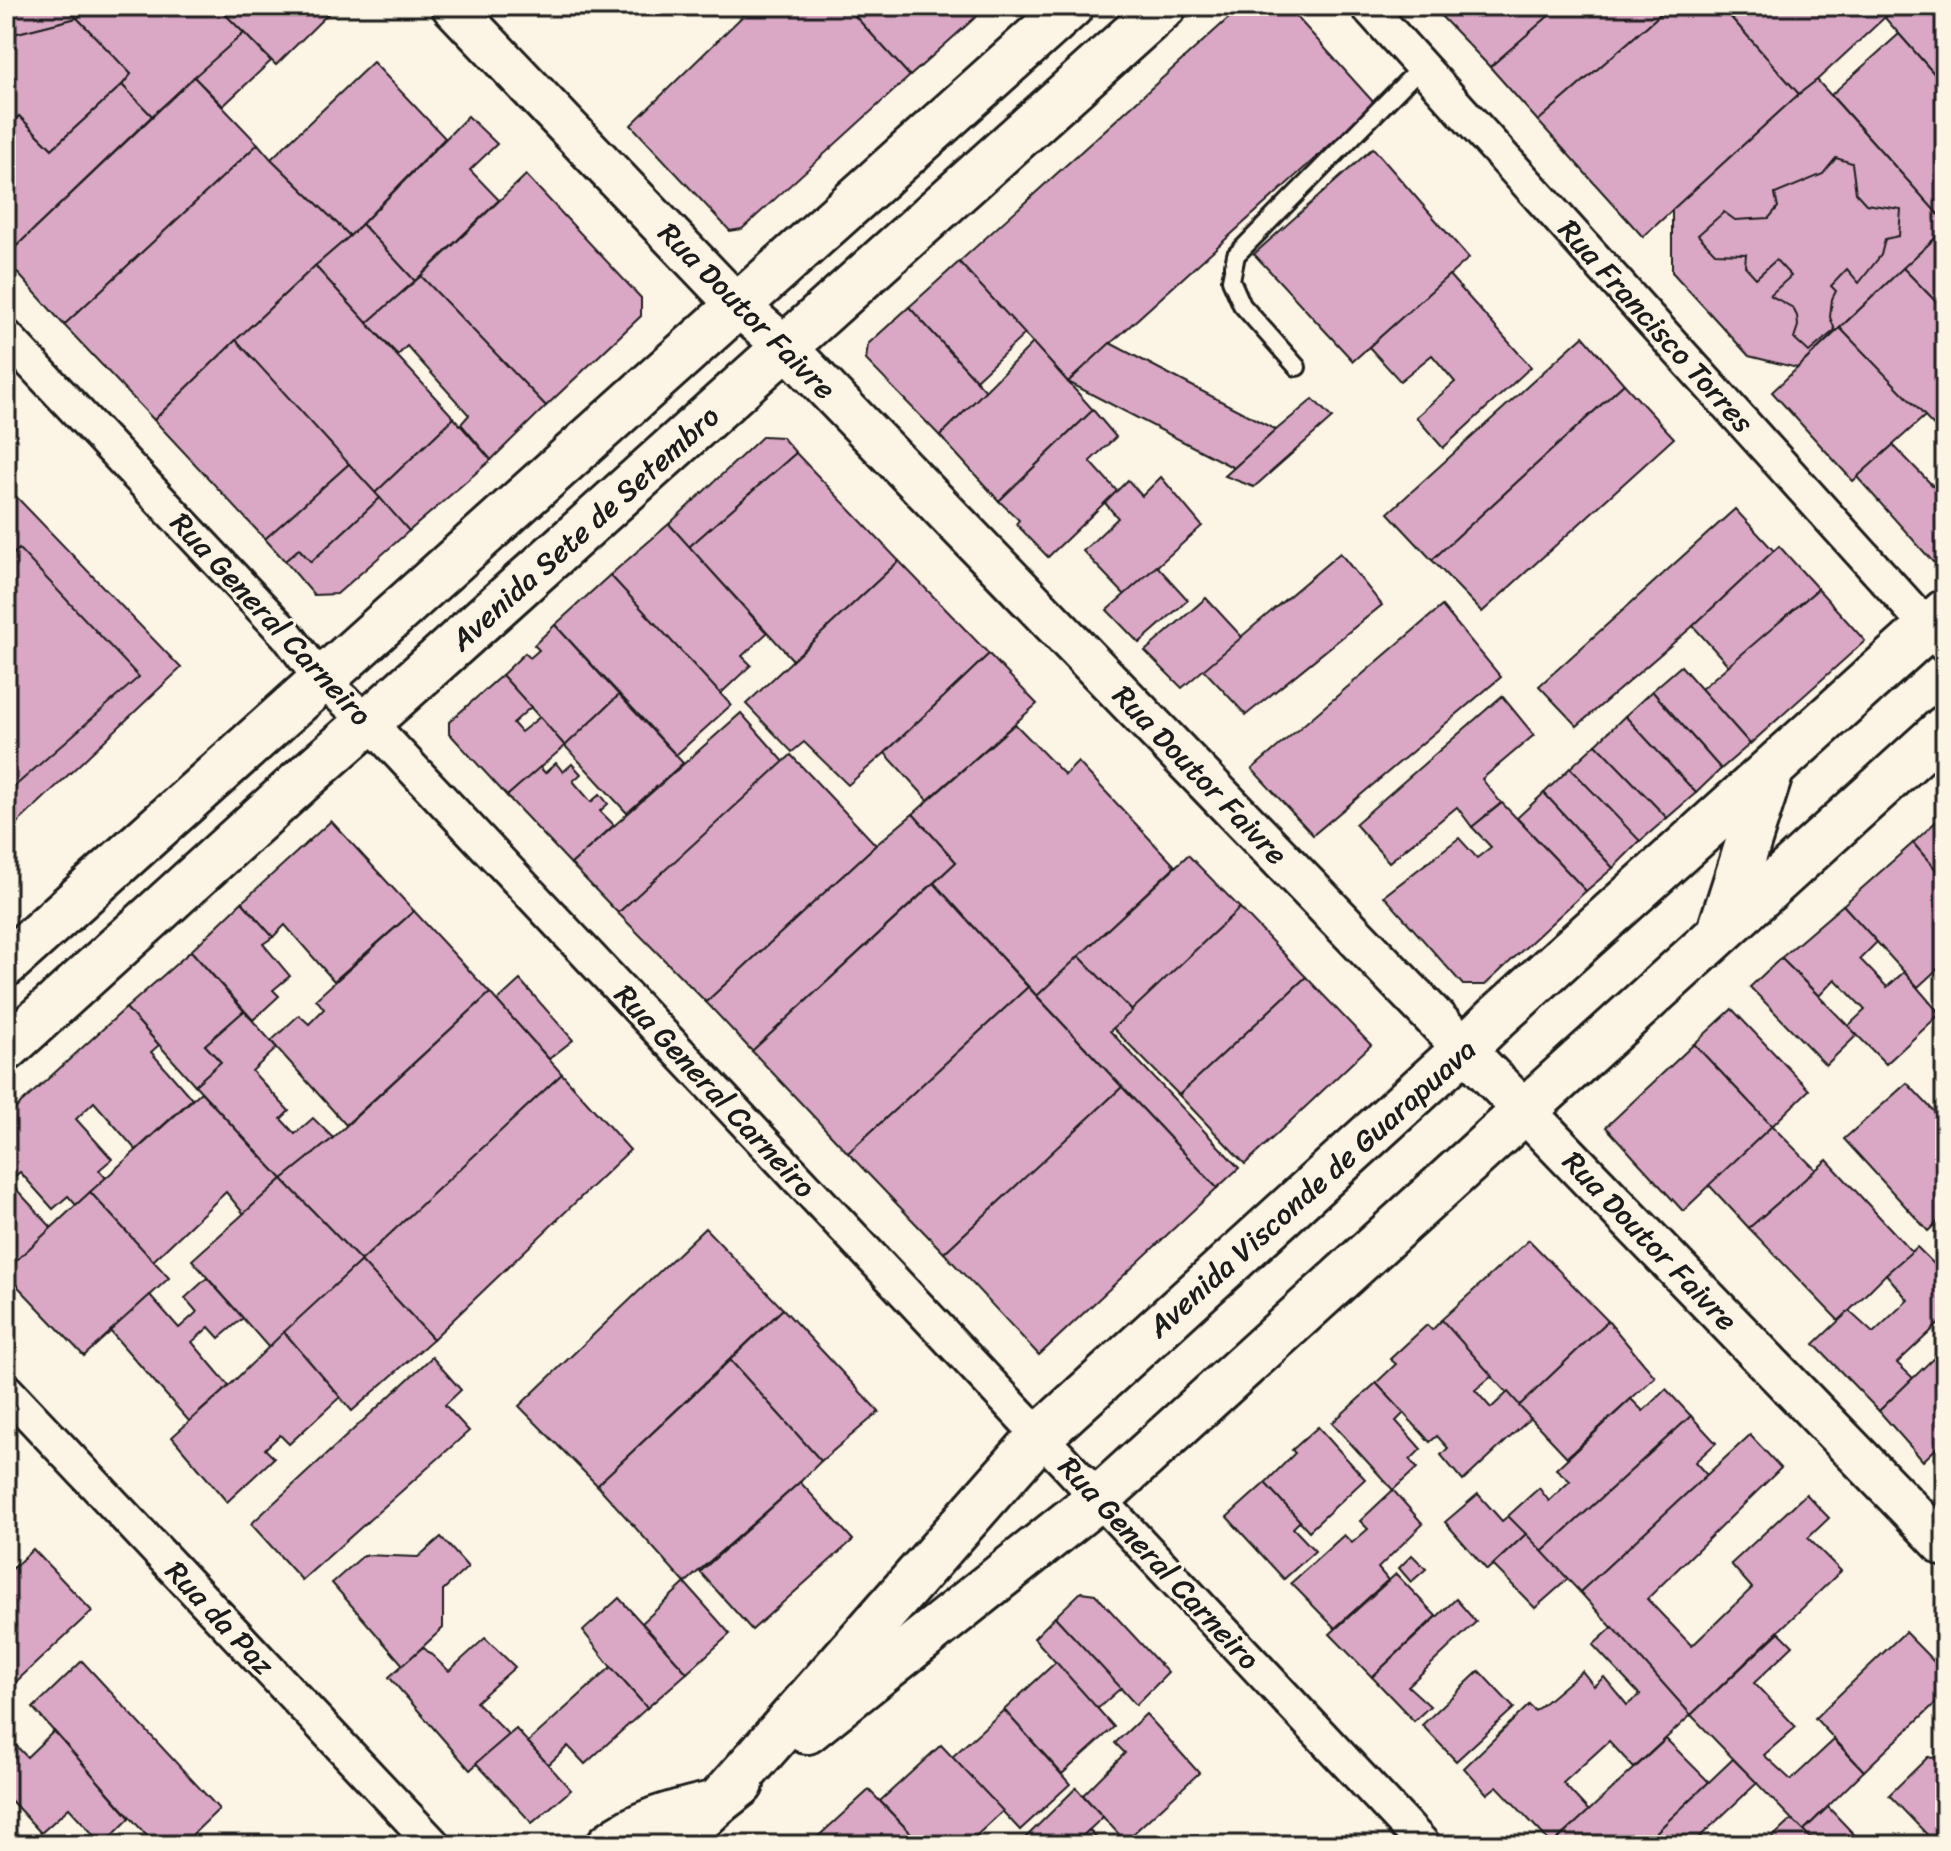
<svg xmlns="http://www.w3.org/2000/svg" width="1951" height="1851" font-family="Sriracha,sans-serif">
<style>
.building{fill:#daa8c5;stroke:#1c1c1c;stroke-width:2}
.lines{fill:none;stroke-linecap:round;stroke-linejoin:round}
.service-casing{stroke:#1c1c1c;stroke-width:22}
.minor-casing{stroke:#1c1c1c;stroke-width:38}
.tertiary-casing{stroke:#1c1c1c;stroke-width:46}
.primary-casing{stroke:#1c1c1c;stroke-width:50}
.service{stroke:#fcf5e5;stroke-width:16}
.minor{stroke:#fcf5e5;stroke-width:32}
.tertiary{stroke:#fcf5e5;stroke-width:40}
.primary{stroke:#fcf5e5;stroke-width:44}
.labels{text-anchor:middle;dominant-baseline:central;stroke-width:6;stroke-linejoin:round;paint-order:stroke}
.street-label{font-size:30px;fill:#1c1c1c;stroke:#fcf5e5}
</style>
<rect width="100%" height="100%" fill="#fcf5e5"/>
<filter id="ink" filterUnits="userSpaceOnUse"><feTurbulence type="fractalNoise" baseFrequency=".0125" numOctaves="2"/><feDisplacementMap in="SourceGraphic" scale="16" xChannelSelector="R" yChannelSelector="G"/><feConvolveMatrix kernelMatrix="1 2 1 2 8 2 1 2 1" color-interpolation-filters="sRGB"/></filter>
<g filter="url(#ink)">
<!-- building -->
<g class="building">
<path d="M6,6H66L77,18L6,36Z"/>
<path d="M90,6H217L244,33L152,116L122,85L131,74L77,18Z"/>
<path d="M217,6H336L276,65Z"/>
<path d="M753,6H846L910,76L742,229L730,231L631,125Z"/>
<path d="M846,6H988L910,76Z"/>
<path d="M1242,6H1287L1375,104L1068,382L959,262Z"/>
<path d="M1452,6H1560L1490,67L1441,16Z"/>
<path d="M1560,6H1670L1538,121L1490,67Z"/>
<path d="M1670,6H1721L1799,94L1643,237L1538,121Z"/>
<path d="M1721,6H1897L1817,80L1799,94Z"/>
<path d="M1897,6H1945V86L1885,18Z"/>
<path d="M77,18L131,74L122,85L52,149L19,116L6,129V36Z"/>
<path d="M244,33L271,61L223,106L194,77Z"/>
<path d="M1899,34L1945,86V213L1940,217L1831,95Z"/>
<path d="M373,62L445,138L350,236L271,159Z"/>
<path d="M194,77L258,144L64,325L6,260V256Z"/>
<path d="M1817,80L1945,222V229L1797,368L1749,356L1672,272V210L1799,94Z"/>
<path d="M122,85L152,116L6,256V129L19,116L52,149Z"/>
<path d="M468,116L497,144L470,170L499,200L415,281L362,224Z"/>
<path d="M258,144L271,159L350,236L315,266L236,340L154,420L64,325Z"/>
<path d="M1373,148L1469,258L1353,361L1254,254Z"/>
<path d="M1836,158L1852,163L1856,193L1866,204L1901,209L1899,236L1885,239L1881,255L1859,283L1847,269L1831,286L1836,291L1832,299L1830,317L1835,330L1809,352L1794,338L1798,326L1797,316L1793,308L1770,295L1791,276L1776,260L1756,278L1745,266L1746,254L1715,253L1698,235L1724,212L1735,220L1769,218L1778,207L1775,194L1823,174Z"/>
<path d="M526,175L641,298V316L546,406L421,276Z"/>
<path d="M362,224L415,281L367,323L315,266L350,236Z"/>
<path d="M1945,229V311L1903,268Z"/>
<path d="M959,262L1025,334L976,380L909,307Z"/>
<path d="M315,266L454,418L375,493L236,340Z"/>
<path d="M1903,268L1945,311V438L1840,328Z"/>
<path d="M1449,275L1531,367L1443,448L1416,417L1455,382L1432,355L1400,381L1369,347Z"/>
<path d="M421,276L546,406L491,460L461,424L469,415L407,346L398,355L367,323Z"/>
<path d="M909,307L986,391L940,436L866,360L868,344Z"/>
<path d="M1840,328L1925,416L1853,481L1772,392Z"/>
<path d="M1583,336L1624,384L1432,560L1388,513Z"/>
<path d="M236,340L349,464L265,539L154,420Z"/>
<path d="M1033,343L1093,410L999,501L940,436Z"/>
<path d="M1110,343L1276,430L1234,468L1068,382Z"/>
<path d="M1624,384L1674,438L1482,612L1432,560Z"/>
<path d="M1313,399L1332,418L1254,487L1225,476L1276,430Z"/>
<path d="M1093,410L1116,437L1090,461L1117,491L1048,557L1016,524L1019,520L999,501Z"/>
<path d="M454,418L491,460L409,531L375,493Z"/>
<path d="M763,436L782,437L796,453L689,547L669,524Z"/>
<path d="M1893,445L1936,489L1945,481V563L1933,562L1857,477Z"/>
<path d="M796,453L899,561L793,660L689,547Z"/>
<path d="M349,464L380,498L311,562L299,549L285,561L265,539Z"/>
<path d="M1161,477L1202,526L1125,595L1083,551L1118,518L1105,503L1128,480L1142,496Z"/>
<path d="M6,486L181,668L6,834Z"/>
<path d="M380,498L409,531L337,594L314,595L285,561L299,549L311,562Z"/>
<path d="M1735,509L1774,551L1693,626L1577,726L1539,686Z"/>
<path d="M669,524L767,633L742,656L751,665L720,694L610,575Z"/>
<path d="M1779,546L1818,589L1729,666L1693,626Z"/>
<path d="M19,549L139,677L6,794V561Z"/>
<path d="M1340,553L1382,605L1246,715L1203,669Z"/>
<path d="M899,561L989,654L885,753L848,785L804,742L792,752L746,704Z"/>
<path d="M1157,566L1188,600L1139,643L1107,610Z"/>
<path d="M610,575L731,705L676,755L555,625Z"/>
<path d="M1818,589L1865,641L1750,744L1701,689Z"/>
<path d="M1206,598L1242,637L1182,688L1145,651Z"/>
<path d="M1442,606L1501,677L1313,835L1252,769Z"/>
<path d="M555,625L619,695L565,746L502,675L525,653L530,658L539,650L534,645Z"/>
<path d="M989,654L1037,704L928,800L885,753Z"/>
<path d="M1681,666L1750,744L1721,769L1652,691Z"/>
<path d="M502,675L531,707L513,723L521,732L540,717L565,746L507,796L449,733V722Z"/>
<path d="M1652,691L1721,769L1696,793L1625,716Z"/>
<path d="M619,695L683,763L627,813L565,746Z"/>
<path d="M1502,696L1534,735L1482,779L1501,803L1472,827L1457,807L1389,862L1355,824Z"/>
<path d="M741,713L785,763L618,913L571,864Z"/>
<path d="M1625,716L1696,793L1667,818L1596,744Z"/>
<path d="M1015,724L1065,775L1078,762L1175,866L1037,996L934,883L956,862L913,814Z"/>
<path d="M1596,744L1667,818L1639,842L1570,768Z"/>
<path d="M791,755L876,845L706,1002L618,913Z"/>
<path d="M556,763L563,772L572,764L581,774L573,781L591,802L600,794L608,804L600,811L614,825L571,864L507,796L540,767L545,773Z"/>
<path d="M1570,768L1640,841L1613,868L1544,793Z"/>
<path d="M1544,793L1613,868L1586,891L1517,818Z"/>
<path d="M1502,803L1586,891L1485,985H1463L1384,896L1459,838L1477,858L1491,847L1472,827Z"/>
<path d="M1945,813V880L1913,843Z"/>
<path d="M913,814L956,862L752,1051L706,1002L876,845Z"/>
<path d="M331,821L414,911L334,981L285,925L273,937L242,902Z"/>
<path d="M1913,843L1945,880V962L1918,987L1843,905Z"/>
<path d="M1188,855L1240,908L1132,1011L1079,956Z"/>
<path d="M934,883L1028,987L848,1153L752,1051Z"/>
<path d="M242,902L273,937L263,944L290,976L273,990L279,996L253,1020L191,951Z"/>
<path d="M1843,905L1877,942L1860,959L1887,987L1904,972L1940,1014L1886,1064L1848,1026L1865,1010L1835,979L1819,996L1781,958Z"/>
<path d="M1240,908L1306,977L1179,1095L1113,1028Z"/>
<path d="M414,911L490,993L346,1125L271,1041L299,1015L309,1024L324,1009L316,999Z"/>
<path d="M191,951L244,1011L205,1045L221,1062L195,1085L126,1008Z"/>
<path d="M1079,956L1132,1011L1110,1031L1239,1168L1217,1188L1037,996Z"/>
<path d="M1781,958L1857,1035L1826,1065L1750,987Z"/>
<path d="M1306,977L1371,1045L1245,1164L1179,1095Z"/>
<path d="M520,980L573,1040L549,1059L497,1001Z"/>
<path d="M1028,987L1122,1087L944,1253L848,1153Z"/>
<path d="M490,993L562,1074L361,1261L282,1179L333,1138Z"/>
<path d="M126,1008L159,1045L151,1052L192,1099L136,1150L94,1102L76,1119L112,1159L99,1170L106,1178L76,1205L68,1196L53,1209L20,1172L9,1181L6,1178V1117Z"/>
<path d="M1732,1009L1809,1090L1772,1126L1694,1044Z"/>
<path d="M244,1011L277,1048L252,1071L289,1111L281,1119L295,1134L313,1118L333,1138L282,1179L195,1085L221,1062L205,1045Z"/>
<path d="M1694,1044L1772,1126L1683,1211L1606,1127Z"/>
<path d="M562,1074L630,1150L433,1339L361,1261Z"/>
<path d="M1907,1083L1945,1123V1215L1928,1231L1844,1139Z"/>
<path d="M1122,1087L1217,1188L1039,1355L944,1253Z"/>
<path d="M201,1092L282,1179L244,1214L226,1192L153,1261L90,1192Z"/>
<path d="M1772,1126L1816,1170L1749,1228L1709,1185Z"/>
<path d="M1827,1160L1912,1252L1886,1274L1839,1321L1749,1228Z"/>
<path d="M6,1178L52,1228L6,1270Z"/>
<path d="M282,1179L361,1261L269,1348L192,1260Z"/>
<path d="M90,1192L169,1278L84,1356L6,1274V1270Z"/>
<path d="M705,1228L783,1309L597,1485L519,1406Z"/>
<path d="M1529,1240L1608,1321L1519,1406L1440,1321Z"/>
<path d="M1917,1247L1945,1275V1318L1897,1363L1913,1378L1879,1411L1814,1344L1849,1311L1873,1333L1908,1300L1886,1274Z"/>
<path d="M361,1261L433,1339L352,1411L284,1332Z"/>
<path d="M207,1278L243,1318L219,1338L209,1327L192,1342L229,1386L189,1421L110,1331L150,1295L179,1328L197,1312L185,1298Z"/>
<path d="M783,1309L879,1412L821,1461L730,1360Z"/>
<path d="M1442,1320L1492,1376L1475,1390L1491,1408L1508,1392L1531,1418L1463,1481L1441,1455L1448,1448L1437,1436L1430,1442L1376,1383L1396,1364L1390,1359L1427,1325L1432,1330Z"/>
<path d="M1608,1321L1655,1377L1567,1457L1519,1406Z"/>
<path d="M284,1332L340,1397L289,1444L280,1435L265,1449L274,1458L227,1502L172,1437L229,1386Z"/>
<path d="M1945,1347V1440L1923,1461L1879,1411Z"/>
<path d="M432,1357L461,1390L445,1405L469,1431L302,1580L251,1524Z"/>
<path d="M730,1360L821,1461L800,1482L685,1583L597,1485Z"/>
<path d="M1376,1383L1404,1413L1396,1421L1421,1449L1410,1460L1417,1468L1393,1490L1332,1423Z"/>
<path d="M1666,1389L1691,1416L1542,1552L1508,1516L1539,1488L1549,1501L1570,1481L1556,1469L1631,1399L1643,1411Z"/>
<path d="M1691,1416L1716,1443L1695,1462L1707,1475L1580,1592L1542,1552Z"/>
<path d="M1318,1427L1365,1479L1309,1531L1265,1483L1295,1453L1292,1450Z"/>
<path d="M1750,1435L1781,1468L1647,1599L1692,1646L1752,1588L1731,1564L1806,1494L1829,1518L1808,1538L1841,1571L1691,1715L1580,1592Z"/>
<path d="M800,1482L853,1540L752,1630L700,1572Z"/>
<path d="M1265,1483L1300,1521L1293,1528L1315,1551L1284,1579L1227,1517Z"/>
<path d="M1393,1490L1423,1524L1378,1568L1388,1580L1335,1628L1291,1583L1344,1535L1352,1543L1368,1529L1360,1521Z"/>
<path d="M1478,1494L1502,1521L1508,1516L1526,1534L1487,1570L1445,1522Z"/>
<path d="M1526,1534L1568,1579L1535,1608L1493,1565Z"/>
<path d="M441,1537L468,1567L443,1590V1628L403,1665L332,1583L364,1555L418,1557Z"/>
<path d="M33,1549L92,1611L6,1691V1575Z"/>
<path d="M1412,1555L1426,1569L1411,1582L1399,1568Z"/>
<path d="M1396,1574L1436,1616L1372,1677L1330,1634Z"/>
<path d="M685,1583L730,1634L687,1673L642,1623Z"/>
<path d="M1081,1592L1095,1594L1168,1673L1136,1705L1055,1617Z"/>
<path d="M619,1598L687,1673L647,1708L611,1667L583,1631Z"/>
<path d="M1456,1599L1476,1622L1408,1686L1430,1706L1414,1721L1372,1677Z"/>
<path d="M1055,1617L1121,1688L1097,1709L1034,1638Z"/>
<path d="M1613,1627L1691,1715L1634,1768L1609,1741L1563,1783L1589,1811L1552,1844L1497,1786L1487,1794L1464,1768L1529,1705L1535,1711L1582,1671L1594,1686L1604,1677L1627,1705L1640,1695L1593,1645Z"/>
<path d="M1779,1632L1793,1646L1754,1683L1796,1727L1764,1755L1791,1780L1834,1740L1864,1771L1803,1831L1691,1715Z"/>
<path d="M1905,1632L1945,1673V1694L1864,1771L1815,1718Z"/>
<path d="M485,1638L515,1667L476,1702L509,1735L470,1770L389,1677L423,1647L449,1671Z"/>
<path d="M82,1661L219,1809L182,1845H155L33,1708Z"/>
<path d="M1056,1662L1114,1727L1062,1774L1004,1710Z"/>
<path d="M611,1667L647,1708L585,1764L568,1746L548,1765L528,1742Z"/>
<path d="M1479,1671L1514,1708L1456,1761L1422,1725Z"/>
<path d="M1004,1710L1070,1784L1020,1830L952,1757Z"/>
<path d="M1146,1714L1199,1773L1125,1841L1083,1795L1125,1753L1115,1743Z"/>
<path d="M516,1729L571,1790L532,1823L476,1763Z"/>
<path d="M54,1731L130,1818L103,1845L69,1808L41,1833L6,1795V1735L27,1757Z"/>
<path d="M1666,1739L1709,1782L1643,1845H1552Z"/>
<path d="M941,1745L1003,1811L966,1845H922L880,1801Z"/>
<path d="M1945,1752V1845H1937L1889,1795L1928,1757L1941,1756Z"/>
<path d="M1733,1759L1757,1783L1691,1845H1643Z"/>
<path d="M1076,1788L1103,1817L1073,1845H1018Z"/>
<path d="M869,1790L922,1845H815L812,1842Z"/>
<path d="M1828,1807L1864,1845H1818L1803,1831Z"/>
<path d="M1792,1819L1812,1839L1805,1845H1764Z"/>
<path d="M1089,1830L1103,1845H1073Z"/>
</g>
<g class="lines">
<defs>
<path id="service" d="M1297,367L1242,305L1231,280L1236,255L1421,67"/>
<g id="minor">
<path d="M1367,6L1945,646"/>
<path d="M6,336L287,635L322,681L369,722L1424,1845"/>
<path d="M6,1390L434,1845"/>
</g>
<path id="tertiary" d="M452,6L738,306L786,347L1945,1546"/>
<g id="primary">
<path d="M1720,931L1771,771"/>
<path d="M6,964L1071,6"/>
<path d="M6,1049L300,782L394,699L1164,6"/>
<path d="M807,1731L1099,1498L1945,728"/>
<path d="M718,1802L1040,1436L1464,1049L1497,1017L1945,612"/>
<path d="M609,1845C637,1823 673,1813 708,1805"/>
<path d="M672,1845L718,1802L741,1784"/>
</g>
</defs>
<!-- service casing -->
<use href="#service" class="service-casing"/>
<!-- minor casing -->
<use href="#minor" class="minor-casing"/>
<!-- tertiary casing -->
<use href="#tertiary" class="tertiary-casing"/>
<!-- primary casing -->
<use href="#primary" class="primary-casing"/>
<!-- service -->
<use href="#service" class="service"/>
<!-- minor -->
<use href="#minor" class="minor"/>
<!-- tertiary -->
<use href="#tertiary" class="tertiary"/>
<!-- primary -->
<use href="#primary" class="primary"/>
</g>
</g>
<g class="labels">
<!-- street labels -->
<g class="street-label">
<text transform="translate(747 311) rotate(45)">Rua Doutor Faivre</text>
<text transform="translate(1656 326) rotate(48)">Rua Francisco Torres</text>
<text transform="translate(585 528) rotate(-42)">Avenida Sete de Setembro</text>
<text transform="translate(271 619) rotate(47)">Rua General Carneiro</text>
<text transform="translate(1200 775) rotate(46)">Rua Doutor Faivre</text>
<text transform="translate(715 1091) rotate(47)">Rua General Carneiro</text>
<text transform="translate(1312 1188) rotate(-42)">Avenida Visconde de Guarapuava</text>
<text transform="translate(1650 1241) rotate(46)">Rua Doutor Faivre</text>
<text transform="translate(1159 1563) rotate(47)">Rua General Carneiro</text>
<text transform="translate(220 1618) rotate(47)">Rua da Paz</text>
</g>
</g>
<!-- margin -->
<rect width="1951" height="1851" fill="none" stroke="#fcf5e5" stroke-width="32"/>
<rect x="16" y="16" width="1919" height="1819" fill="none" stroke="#1c1c1c" stroke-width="3" filter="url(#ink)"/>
</svg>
